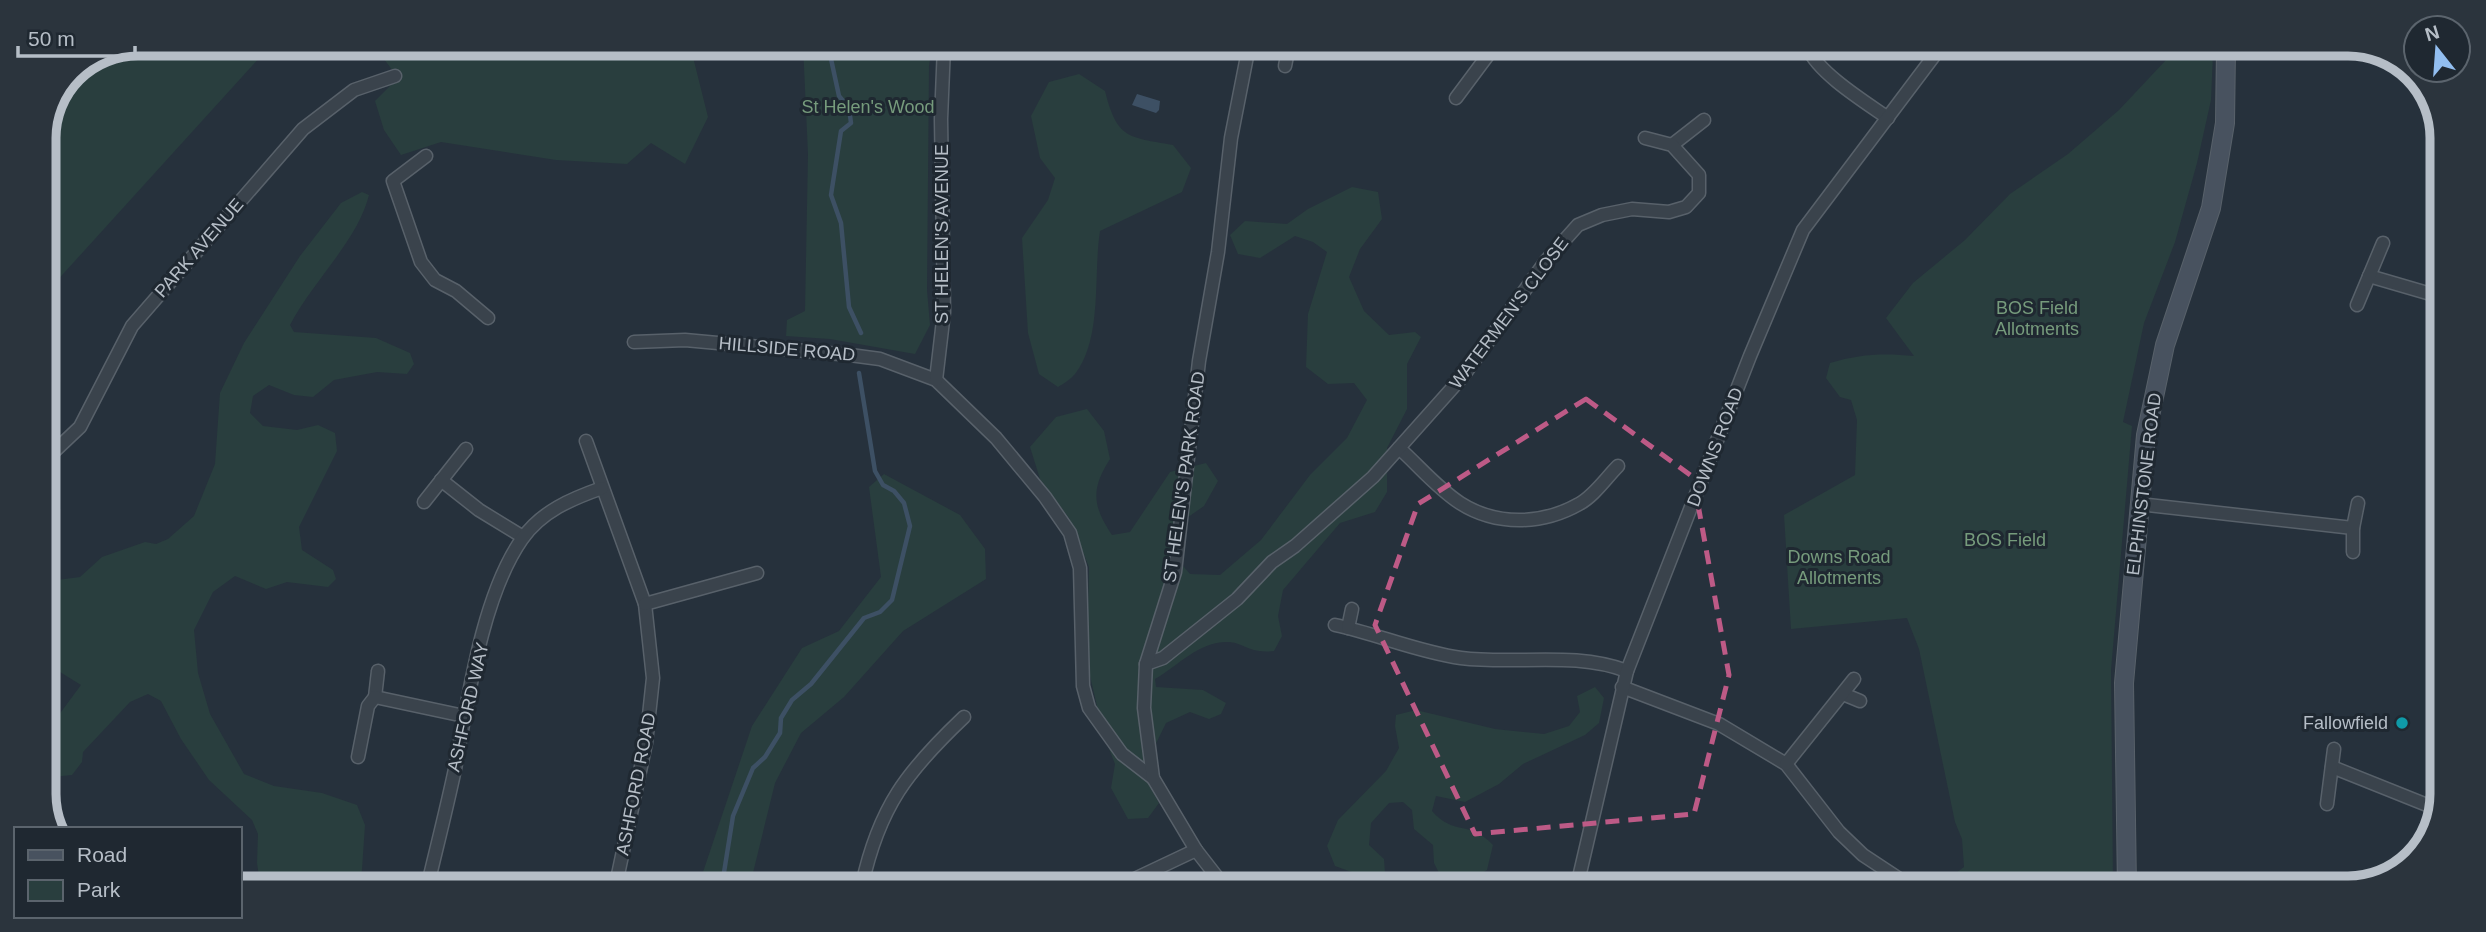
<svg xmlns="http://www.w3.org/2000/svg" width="2486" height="932" font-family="Helvetica,sans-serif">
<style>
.green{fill:#293e3e}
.water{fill:#3d5064}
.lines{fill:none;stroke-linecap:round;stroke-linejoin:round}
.stream{stroke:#3d5064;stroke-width:4.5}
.street-casing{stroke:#58616a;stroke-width:15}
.secondary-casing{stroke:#58616a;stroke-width:20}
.street{stroke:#3a434c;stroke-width:12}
.secondary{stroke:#48525f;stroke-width:18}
.marked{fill:none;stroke:#bd5a86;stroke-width:5;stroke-dasharray:14 9;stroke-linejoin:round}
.culture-dot{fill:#0f9aa8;stroke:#1f2831;stroke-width:2.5}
.labels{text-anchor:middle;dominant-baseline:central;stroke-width:6;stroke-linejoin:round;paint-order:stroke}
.park-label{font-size:18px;fill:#769b7c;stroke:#1f2831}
.street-label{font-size:18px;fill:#b6bec7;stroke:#1f2831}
.poi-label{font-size:18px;fill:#b6bec7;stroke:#1f2831;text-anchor:end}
.rim{fill:none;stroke:#b6bec7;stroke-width:9}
</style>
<rect width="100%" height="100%" fill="#26313c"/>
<!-- green -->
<g class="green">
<path d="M138,44H272L44,295V132L72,71Z"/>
<path d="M373,44L690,45L708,117L685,164L651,143L627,164L556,160L441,142L401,155L384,130L375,101L398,78Z"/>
<path d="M803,45L932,46L929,66L927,290L930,325L915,354L830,339L786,336L787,320L805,311L808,154Z"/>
<path d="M2191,48L2213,53L2211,100L2197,163L2175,242L2144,323L2123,422L2132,426L2111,670L2113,888L1959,887L1956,873L1964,867L1962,839L1955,822L1919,649L1907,618L1791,629L1784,515L1855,475L1857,420L1851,400L1840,397L1826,378L1830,363C1860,354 1883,353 1914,356L1886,318L1913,283L1965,240L2010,194L2068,154L2119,110L2166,60Z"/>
<path d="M1079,74L1105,91C1117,139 1128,137 1173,145L1191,168L1182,192L1100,231C1093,275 1103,338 1075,374C1071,379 1063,384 1058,387L1039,374L1028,333L1022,238L1048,200L1055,178L1040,158L1031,116L1049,82Z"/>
<path d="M1352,187L1378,192L1382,219L1360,249L1349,277L1364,311L1389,335L1415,332L1421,337L1407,364V409L1387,448V492L1375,512L1340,523L1283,590L1278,616L1282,636L1274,651C1248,654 1244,642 1227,642C1198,642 1178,666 1155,679L1156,687L1203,690L1226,703L1221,714L1209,719L1190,712L1166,723L1145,766L1150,787L1159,803L1148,818L1128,819L1111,788L1115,764L1104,736L1087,663L1089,567L1069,518L1040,479L1030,447L1056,417L1087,409L1104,431L1110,459C1091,489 1092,505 1112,535L1130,532L1170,472L1206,463L1218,481L1204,506L1171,529V552L1190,574L1220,575L1261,540L1310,475L1347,438L1367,400L1354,383L1328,384L1306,367L1308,314L1327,252L1313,242L1295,236L1260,258L1238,254L1230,235L1245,221L1287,224L1308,209Z"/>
<path d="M362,192L369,195C358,240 313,281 290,325L294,332L376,338L410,353L414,364L407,374L377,372L334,380L313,397L294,395L269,385L253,396L250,413L263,426L297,430L318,425L335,433L337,451L299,527L302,550L333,570L336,579L328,587L287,582L266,589L235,576L213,592L194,630L198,673L210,714L244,774L274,786L322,793L357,805L365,825L361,884L260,883L257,863L258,834L252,820L209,780L181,739L161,701L148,694L130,702L83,752L82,762L72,775L52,777L44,767V735L81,685L47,664L44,647L60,615L55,604L44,596V587L50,581L80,577L102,557L145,542L156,544L168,539L194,516L215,464L220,393L244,343L300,256L341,203Z"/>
<path d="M884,474L960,515L985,549L986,579L903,631L844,697L801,733L775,783L750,885L699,884L752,726L802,648L839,631L881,577L869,487Z"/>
<path d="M1595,687L1604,698L1599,723L1585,735L1523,764L1499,784L1465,802L1436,796L1432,811C1453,836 1470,820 1493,845L1487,870L1469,881L1444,883L1434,863L1433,845L1414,829L1412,810L1403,802L1389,803L1371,823L1369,845L1384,859L1385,873L1368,878L1335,866L1327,846L1338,820L1386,771L1399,748L1395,726L1396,715L1416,710L1495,729L1544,734L1569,726L1580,712L1577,696Z"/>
</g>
<!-- water -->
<path class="water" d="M1137,94L1160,101L1159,110L1156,113L1132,105Z"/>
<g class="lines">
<!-- stream -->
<g class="stream">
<path d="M828,45L839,96L849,108L851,123L841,131L831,195L841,223L849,307L861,333"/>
<path d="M722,885L733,816L753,768L765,757L780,733L781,718L792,700L811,684L864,618L880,612L892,600L910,526L904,503L894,491L883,485L875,471L859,373"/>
</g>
<defs>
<g id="street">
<path d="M1808,48C1818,73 1865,102 1888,118"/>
<path d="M1285,66L1289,46"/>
<path d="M1456,98L1494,47"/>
<path d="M1672,145L1704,120"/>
<path d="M426,156L393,181L421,262L435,280L456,291L488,318"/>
<path d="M2369,276L2441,297"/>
<path d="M2357,305L2383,243"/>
<path d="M634,342L685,340L850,355L880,359L936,380L996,438L1045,497L1070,533L1080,568L1083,686L1089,708L1122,754L1153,778"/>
<path d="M936,380L944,312L941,119L944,46"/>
<path d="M586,441L645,604L653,678L646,743L616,884"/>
<path d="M1399,448C1419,466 1437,488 1460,503C1496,526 1542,525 1579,504C1594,496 1606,478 1618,466"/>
<path d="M44,461L80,427L132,326L303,129L354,90L395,76"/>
<path d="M441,480L479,510L523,537"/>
<path d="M424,502L466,449"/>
<path d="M2139,504L2353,528"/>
<path d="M2353,552V528L2358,503"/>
<path d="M645,604L757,573"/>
<path d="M1335,625C1377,634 1418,652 1461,658C1517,665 1573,651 1627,671"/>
<path d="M1348,628L1352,609"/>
<path d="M1146,664L1163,658L1237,599L1272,562L1295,546L1373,477L1464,375L1545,262L1578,225L1602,215L1632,209L1669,212L1686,207L1699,193V175L1672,145L1645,138"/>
<path d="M1622,687L1719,724L1786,764L1839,832L1863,855L1910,886"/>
<path d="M1843,694L1860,701"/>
<path d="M375,697L378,671"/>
<path d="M358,757L368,706L375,697L464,716"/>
<path d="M1786,764L1854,679"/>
<path d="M2332,767L2437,809"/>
<path d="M2327,804L2334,749"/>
<path d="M428,884C437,846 447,807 455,769C468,699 482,596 522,539C542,511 571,499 602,488"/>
<path d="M862,885C879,807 907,771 964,717"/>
<path d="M1122,885L1196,850"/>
<path d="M1224,886L1196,850L1153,778L1144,708L1146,664L1175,572L1199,361L1218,252L1231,138L1249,46"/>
<path d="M1577,886L1627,671L1750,356L1803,230L1940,48"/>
</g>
<path id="secondary" d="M2127,888L2124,683L2146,435L2165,345L2211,208L2225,123L2226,49"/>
</defs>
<!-- street casing -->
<use href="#street" class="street-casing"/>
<!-- secondary casing -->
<use href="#secondary" class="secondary-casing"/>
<!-- street -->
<use href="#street" class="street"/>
<!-- secondary -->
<use href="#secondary" class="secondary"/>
</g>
<!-- marked area -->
<path class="marked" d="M1586,399L1693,477L1729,675L1694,814L1475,834L1375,625L1418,504Z"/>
<!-- markers -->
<circle class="culture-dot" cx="2402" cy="723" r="7"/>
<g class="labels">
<!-- park labels -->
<g class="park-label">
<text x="868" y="107">St Helen's Wood</text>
<text x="2037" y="308">BOS Field<tspan x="2037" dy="21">Allotments</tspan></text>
<text x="2005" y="540">BOS Field</text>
<text x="1839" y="557">Downs Road<tspan x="1839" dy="21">Allotments</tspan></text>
</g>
<!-- street labels -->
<g class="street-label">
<text transform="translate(942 234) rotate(-90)">ST HELEN'S AVENUE</text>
<text transform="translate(199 248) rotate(-49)">PARK AVENUE</text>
<text transform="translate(1509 313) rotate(-53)">WATERMEN'S CLOSE</text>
<text transform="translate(787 349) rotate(5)">HILLSIDE ROAD</text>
<text transform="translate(1715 447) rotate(-69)">DOWNS ROAD</text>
<text transform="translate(1184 477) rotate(-82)">ST HELEN'S PARK ROAD</text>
<text transform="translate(2144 484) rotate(-83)">ELPHINSTONE ROAD</text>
<text transform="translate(468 707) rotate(-77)">ASHFORD WAY</text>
<text transform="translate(636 784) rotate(-79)">ASHFORD ROAD</text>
</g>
<!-- poi labels -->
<g class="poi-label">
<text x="2388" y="723">Fallowfield</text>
</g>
</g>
<!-- crop -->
<path d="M0 0H2486V932H0ZM138 56H2348A82 82 0 0 1 2430 138V794A82 82 0 0 1 2348 876H138A82 82 0 0 1 56 794V138A82 82 0 0 1 138 56Z" fill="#2b343d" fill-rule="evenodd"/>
<path class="rim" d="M138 56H2348A82 82 0 0 1 2430 138V794A82 82 0 0 1 2348 876H138A82 82 0 0 1 56 794V138A82 82 0 0 1 138 56Z"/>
<!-- legend -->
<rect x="14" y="827" width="228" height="91" fill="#1f2831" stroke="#5b646d" stroke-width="2"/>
<rect x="28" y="850" width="35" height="10" fill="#48525f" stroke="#5b646d" stroke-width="2"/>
<text x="77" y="862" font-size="21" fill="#b6bec7">Road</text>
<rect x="28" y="880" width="35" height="21" fill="#293e3e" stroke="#5b646d" stroke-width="2"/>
<text x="77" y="897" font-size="21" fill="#b6bec7">Park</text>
<!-- north arrow -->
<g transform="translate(2437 49) rotate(343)"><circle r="33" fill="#1f2831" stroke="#5b646d" stroke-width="2"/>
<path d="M0-5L12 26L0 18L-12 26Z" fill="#92bef0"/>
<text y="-10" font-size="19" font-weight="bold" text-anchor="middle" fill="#b6bec7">N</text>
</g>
<!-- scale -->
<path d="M18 46v10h117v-10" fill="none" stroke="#b6bec7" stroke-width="3.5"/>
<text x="28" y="46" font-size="21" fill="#b6bec7" stroke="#1f2831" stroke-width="5" paint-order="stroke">50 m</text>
</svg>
